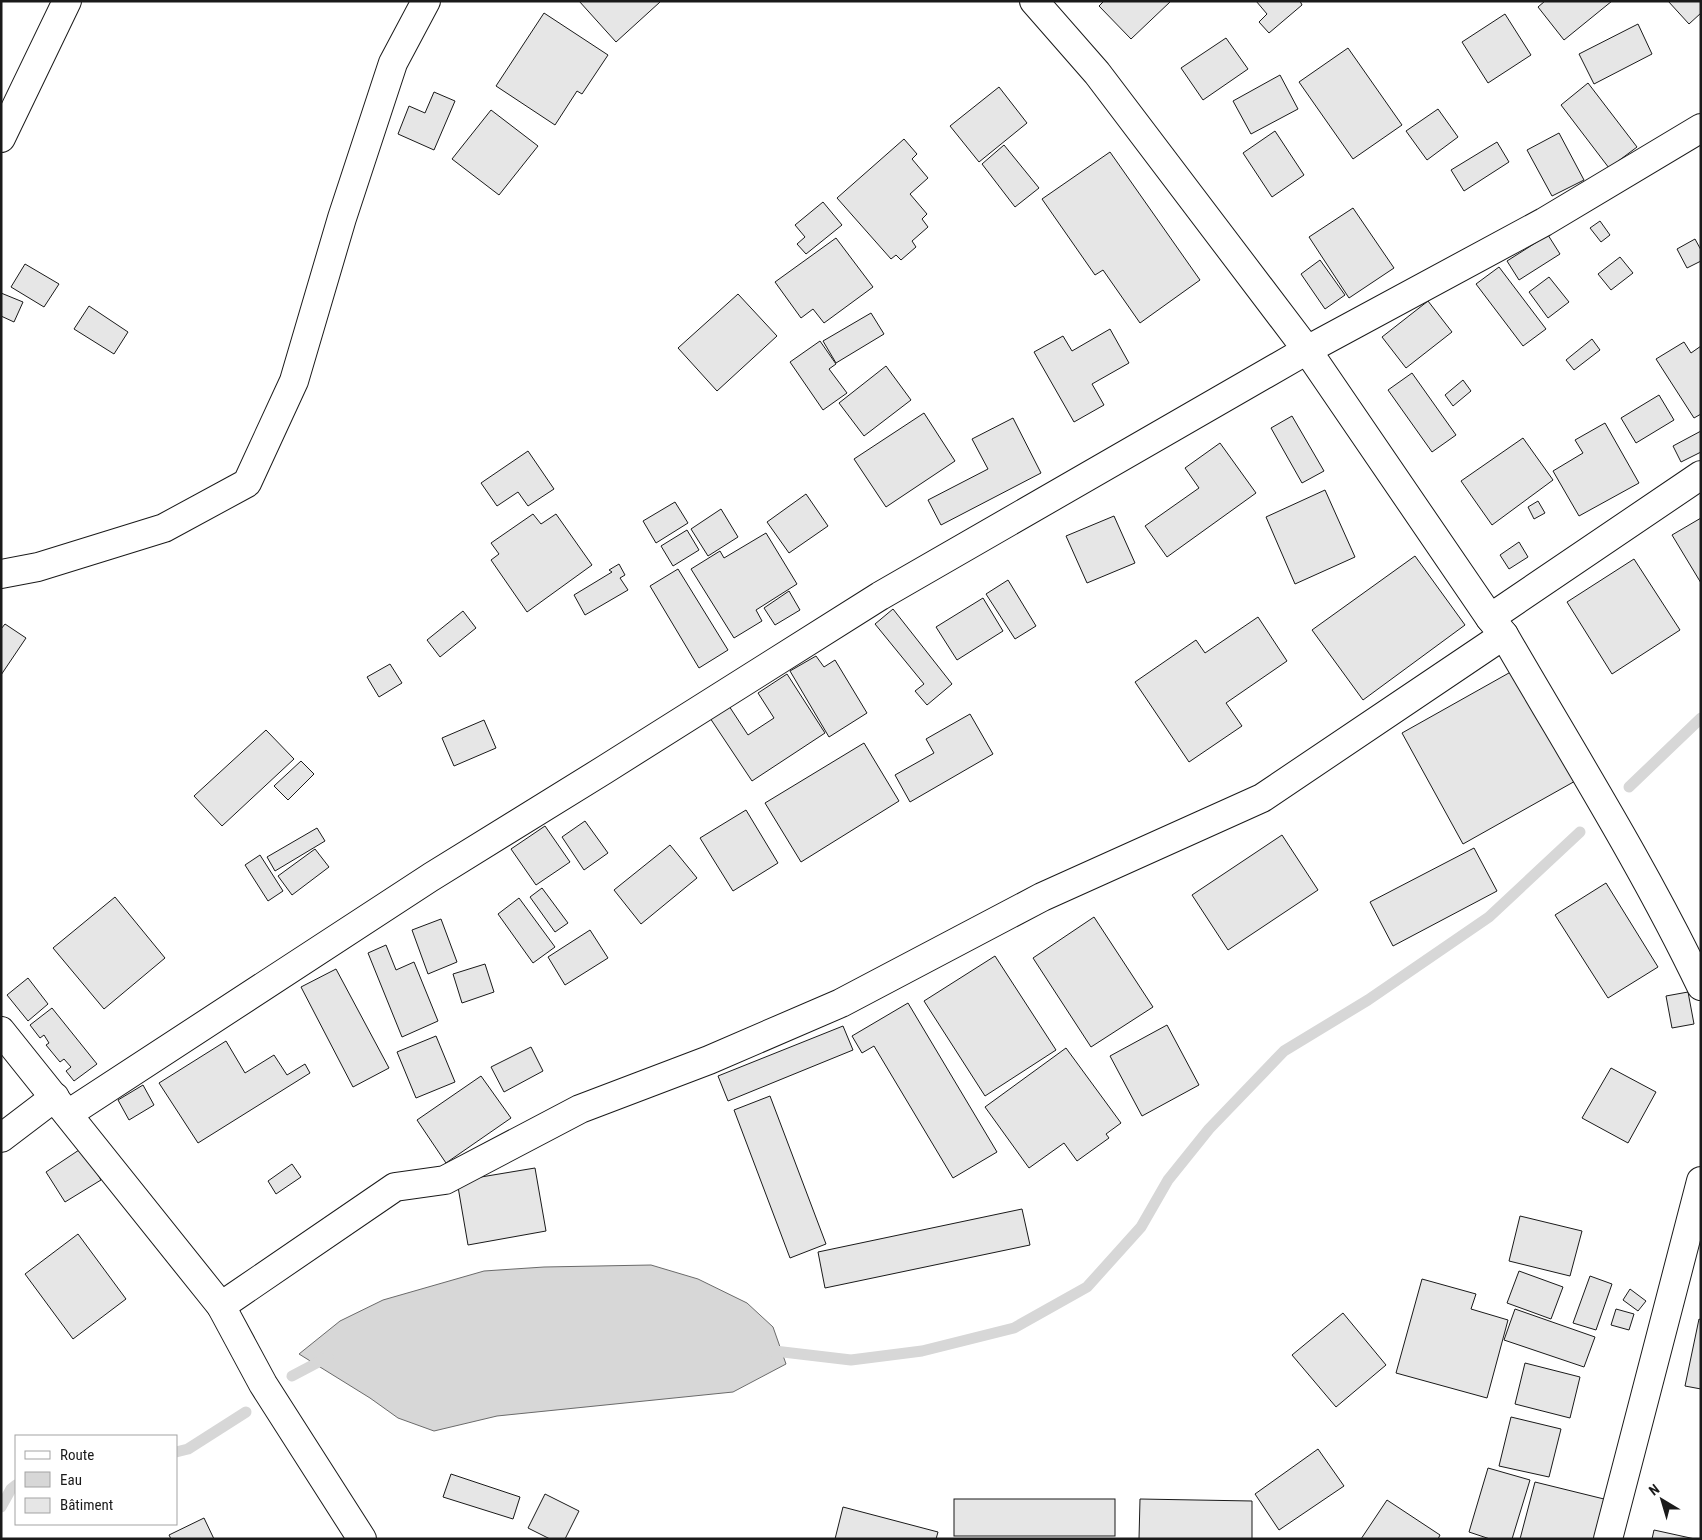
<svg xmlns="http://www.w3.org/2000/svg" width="1702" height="1540" font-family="'Roboto Condensed',sans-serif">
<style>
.water{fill:#d7d7d7;stroke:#6a6a6a}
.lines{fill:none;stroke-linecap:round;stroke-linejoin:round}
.stream{stroke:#d7d7d7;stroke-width:11}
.building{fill:#e6e6e6;stroke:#1a1a1a}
.minor-casing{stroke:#1a1a1a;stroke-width:30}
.minor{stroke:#fff;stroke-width:28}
</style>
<rect width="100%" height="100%" fill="#fff"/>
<!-- water -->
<path class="water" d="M651,1265L698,1279L747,1303L773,1327L786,1364L733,1392L497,1416L434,1431L398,1418L370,1398L299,1354L340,1321L383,1300L484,1271L544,1267Z"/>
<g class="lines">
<!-- stream -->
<g class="stream">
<path d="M1629,787L1701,718"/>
<path d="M766,1350L851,1360L922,1351L1014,1328L1087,1287L1141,1227L1168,1180L1209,1129L1284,1051L1368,1000L1489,917L1580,832"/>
<path d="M292,1376L328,1357"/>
<path d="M176,1452L188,1449L246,1412"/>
<path d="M1,1507L11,1489L16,1485"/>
</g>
</g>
<!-- building -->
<g class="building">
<path d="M579,1H659L660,2L616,42Z"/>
<path d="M1104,1H1171L1131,39L1099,6Z"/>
<path d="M1256,1H1300L1302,5L1269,33L1259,22L1267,14Z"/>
<path d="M1545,1H1612L1564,40L1538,7Z"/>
<path d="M1668,1H1701V13L1689,24Z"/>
<path d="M544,13L608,55L582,94L577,91L555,125L496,86Z"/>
<path d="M1505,14L1531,55L1488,83L1462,42Z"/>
<path d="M1638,24L1652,54L1594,84L1579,54Z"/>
<path d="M1226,38L1248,69L1203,100L1181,68Z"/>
<path d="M1348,48L1402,125L1353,159L1299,82Z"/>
<path d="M1280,75L1298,109L1251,134L1233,101Z"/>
<path d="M1588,83L1637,147L1609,168L1561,105Z"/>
<path d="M999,87L1027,123L979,162L950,126Z"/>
<path d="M434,92L455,101L434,150L398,134L409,106L425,113Z"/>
<path d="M1438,109L1458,137L1427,160L1406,131Z"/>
<path d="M491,110L538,146L499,195L452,159Z"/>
<path d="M1275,131L1304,175L1272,197L1243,153Z"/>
<path d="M1559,133L1584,180L1552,196L1527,150Z"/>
<path d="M904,139L917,154L912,159L928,178L910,194L927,214L922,219L928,227L912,241L916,247L901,260L896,255L891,259L837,198Z"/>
<path d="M1497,142L1509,162L1464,191L1451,170Z"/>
<path d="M1004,145L1039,188L1015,207L982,164Z"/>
<path d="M1110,152L1200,280L1140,323L1103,270L1095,275L1042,199Z"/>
<path d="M823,202L842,225L806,254L797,244L805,237L795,225Z"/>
<path d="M1353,208L1394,268L1349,298L1309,237Z"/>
<path d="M1600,221L1610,235L1601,242L1590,228Z"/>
<path d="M1548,235L1560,254L1519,280L1507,261Z"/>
<path d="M836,238L873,287L824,323L813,309L801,318L775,282Z"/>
<path d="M1695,239L1701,250V261L1687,268L1677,249Z"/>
<path d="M1620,257L1633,273L1611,290L1598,274Z"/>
<path d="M1320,260L1345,295L1325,309L1301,274Z"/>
<path d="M25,264L59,284L44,307L11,287Z"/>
<path d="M1499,267L1546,329L1523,346L1476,284Z"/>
<path d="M1549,277L1569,302L1548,318L1529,292Z"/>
<path d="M1,293L23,302L14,322L1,316Z"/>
<path d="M738,294L777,336L717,391L678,348Z"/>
<path d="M1428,301L1452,332L1406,368L1382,337Z"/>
<path d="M89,306L128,332L114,354L74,329Z"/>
<path d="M871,313L884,334L836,363L823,341Z"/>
<path d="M1110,329L1129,363L1092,384L1104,405L1074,422L1034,352L1063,336L1072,351Z"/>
<path d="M1592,339L1600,350L1574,370L1566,360Z"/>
<path d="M820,341L836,364L829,369L847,393L823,410L790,362Z"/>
<path d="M1684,342L1691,353L1701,346V414L1694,418L1656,359Z"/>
<path d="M886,366L911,400L864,436L839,403Z"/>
<path d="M1412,373L1456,435L1432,452L1388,390Z"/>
<path d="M1463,380L1471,391L1453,406L1445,395Z"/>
<path d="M1659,395L1674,420L1636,443L1621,418Z"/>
<path d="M924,413L955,461L886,507L854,459Z"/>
<path d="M1292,416L1324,471L1302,483L1271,428Z"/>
<path d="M1013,418L1041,473L941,525L928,500L988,469L972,439Z"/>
<path d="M1605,423L1639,483L1579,516L1553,471L1583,453L1575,440Z"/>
<path d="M1701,431V452L1681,462L1673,446Z"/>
<path d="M1523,438L1553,480L1492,525L1461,481Z"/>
<path d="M1220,443L1256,493L1167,557L1145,526L1199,488L1185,468Z"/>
<path d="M528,451L554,489L528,506L518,492L497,506L481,483Z"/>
<path d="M1325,490L1355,557L1295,584L1266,517Z"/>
<path d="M806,494L828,526L789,553L767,522Z"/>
<path d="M1538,501L1545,513L1534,519L1528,507Z"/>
<path d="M675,502L688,523L656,543L643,521Z"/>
<path d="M721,509L738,537L708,556L691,529Z"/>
<path d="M533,514L541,524L556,514L592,565L527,612L491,560L499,554L491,543Z"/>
<path d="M1114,516L1135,563L1087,583L1066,536Z"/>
<path d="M1701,518V583L1672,535Z"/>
<path d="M687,530L699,550L673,566L661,546Z"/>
<path d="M766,533L797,584L756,610L762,621L734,638L691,569L720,551L724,558Z"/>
<path d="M1519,542L1528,557L1509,569L1500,555Z"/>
<path d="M1415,556L1465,625L1363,700L1312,630Z"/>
<path d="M1634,559L1680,630L1612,674L1567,602Z"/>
<path d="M619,564L625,575L620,578L628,590L585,615L574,595L612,572L609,570Z"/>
<path d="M678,569L728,650L699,668L650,586Z"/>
<path d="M1008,580L1036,626L1015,639L986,594Z"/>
<path d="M789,591L800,610L775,625L764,608Z"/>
<path d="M983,598L1003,631L957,660L936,627Z"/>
<path d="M893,609L952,684L927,705L915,691L924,684L875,624Z"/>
<path d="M463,611L476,628L440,657L427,640Z"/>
<path d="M1258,617L1287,661L1226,703L1242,726L1189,762L1135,682L1196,640L1205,653Z"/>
<path d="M5,624L26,638L1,675V629Z"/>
<path d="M816,656L824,667L835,660L867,713L829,737L790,671Z"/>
<path d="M390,664L402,683L379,697L367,677Z"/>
<path d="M1516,669L1577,780L1463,844L1402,733Z"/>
<path d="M787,674L825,733L752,781L710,718L729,706L748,735L774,718L758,693Z"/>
<path d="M970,714L993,754L910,802L895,775L934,753L926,739Z"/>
<path d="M484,720L496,748L454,766L442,738Z"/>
<path d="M266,730L294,759L222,826L194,796Z"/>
<path d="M864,743L899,801L801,862L765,803Z"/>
<path d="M301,761L314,774L288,800L274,786Z"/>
<path d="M746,810L778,863L733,891L700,838Z"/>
<path d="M585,821L608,853L584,870L562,837Z"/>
<path d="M545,826L570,862L536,885L511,849Z"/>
<path d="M317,828L325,841L275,871L267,857Z"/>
<path d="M1282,835L1318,890L1228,950L1192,895Z"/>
<path d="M670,845L697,878L641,924L614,890Z"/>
<path d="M1474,848L1497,891L1393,946L1370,902Z"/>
<path d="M315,849L329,867L292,895L278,876Z"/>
<path d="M260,855L283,891L268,901L245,865Z"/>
<path d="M1606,883L1658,967L1608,998L1555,915Z"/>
<path d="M542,888L568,923L555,932L530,897Z"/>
<path d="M115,897L165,958L104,1009L53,948Z"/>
<path d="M519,898L555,947L533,963L498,914Z"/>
<path d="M1094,917L1153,1007L1091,1047L1033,958Z"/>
<path d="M441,919L457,962L428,974L412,930Z"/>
<path d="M590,930L608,958L565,985L548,957Z"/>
<path d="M386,945L396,970L414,962L438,1021L402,1037L368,953Z"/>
<path d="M995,956L1056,1050L985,1096L924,1001Z"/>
<path d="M485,964L494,992L462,1003L453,974Z"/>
<path d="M336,969L389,1068L353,1087L301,987Z"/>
<path d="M28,978L48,1004L28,1021L7,995Z"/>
<path d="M1688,992L1694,1024L1672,1028L1666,996Z"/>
<path d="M908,1003L997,1152L953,1178L874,1046L862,1053L852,1036Z"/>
<path d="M52,1008L97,1064L74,1081L66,1071L71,1067L64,1059L60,1062L46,1045L49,1043L44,1035L40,1038L30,1025Z"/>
<path d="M1167,1025L1199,1085L1142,1116L1110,1056Z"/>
<path d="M843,1026L853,1050L728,1101L718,1076Z"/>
<path d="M436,1036L455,1082L416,1098L397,1052Z"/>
<path d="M226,1041L245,1073L274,1055L287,1075L305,1064L310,1073L198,1143L159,1083Z"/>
<path d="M531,1047L543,1071L504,1092L491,1067Z"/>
<path d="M1066,1048L1121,1123L1106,1134L1109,1138L1077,1161L1064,1143L1029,1168L985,1107Z"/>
<path d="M1611,1068L1656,1092L1628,1143L1582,1118Z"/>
<path d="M481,1076L511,1118L446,1163L417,1120Z"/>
<path d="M143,1085L154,1105L129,1120L118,1100Z"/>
<path d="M770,1096L826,1244L790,1258L734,1110Z"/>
<path d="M82,1148L101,1180L65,1202L46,1172Z"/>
<path d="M292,1164L301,1177L276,1194L268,1181Z"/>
<path d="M535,1168L546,1231L468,1245L457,1181Z"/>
<path d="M1022,1209L1030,1245L825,1288L818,1252Z"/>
<path d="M1520,1216L1582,1231L1570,1276L1509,1261Z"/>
<path d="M78,1234L126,1299L73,1339L25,1274Z"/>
<path d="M1519,1271L1563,1287L1551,1319L1507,1303Z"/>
<path d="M1590,1276L1612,1284L1596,1330L1573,1323Z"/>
<path d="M1422,1279L1476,1294L1471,1309L1508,1320L1487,1398L1396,1373Z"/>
<path d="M1630,1289L1646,1301L1638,1311L1623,1300Z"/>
<path d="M1515,1309L1595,1337L1584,1367L1504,1340Z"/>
<path d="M1616,1309L1634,1314L1629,1330L1611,1325Z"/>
<path d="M1343,1313L1386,1365L1336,1407L1292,1355Z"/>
<path d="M1699,1319L1701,1320V1389L1685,1386Z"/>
<path d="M1525,1363L1580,1377L1570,1418L1515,1404Z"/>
<path d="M1511,1417L1561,1429L1549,1477L1499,1466Z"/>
<path d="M1318,1449L1344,1486L1279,1530L1255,1494Z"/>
<path d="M1488,1468L1530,1480L1512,1539H1490L1469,1532Z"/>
<path d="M451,1474L520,1497L513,1519L443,1497Z"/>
<path d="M1535,1482L1604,1499L1594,1539H1520Z"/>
<path d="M545,1494L579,1511L565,1539H550L528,1528Z"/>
<rect x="954" y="1499" width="161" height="37"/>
<path d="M1140,1499L1252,1501V1539H1139Z"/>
<path d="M1387,1500L1440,1535L1438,1539H1361Z"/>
<path d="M843,1507L938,1532L936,1539H835Z"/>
<path d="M204,1518L214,1539H171L169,1535Z"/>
<path d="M1654,1530L1695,1539H1652Z"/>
</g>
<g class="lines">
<defs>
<g id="minor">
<path d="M1034,1L1097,73L1307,350L1490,618L1504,635C1571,751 1643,865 1701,986"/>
<path d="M1,138L67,1"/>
<path d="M1,574L38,567L164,528L247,483L294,381L342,218L393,63L426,1"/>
<path d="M1490,618L1701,475"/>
<path d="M1,1031L221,1306L263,1384L362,1539"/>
<path d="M68,1114L431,877L604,770L880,596L1307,350L1544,222L1701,128"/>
<path d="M1,1138L55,1097"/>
<path d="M221,1306L395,1187L445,1180L580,1109L709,1060L841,1003L1042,897L1262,798L1504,635"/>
<path d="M1608,1539L1701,1181"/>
</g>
</defs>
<!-- minor casing -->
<use href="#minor" class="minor-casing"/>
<!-- minor -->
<use href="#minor" class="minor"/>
</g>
<!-- border -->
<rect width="1702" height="1540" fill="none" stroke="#1a1a1a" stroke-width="5"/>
<!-- legend -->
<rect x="15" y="1435" width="162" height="90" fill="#ffffff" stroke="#a3a3a3"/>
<rect x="25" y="1451" width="25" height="8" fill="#ffffff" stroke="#a3a3a3"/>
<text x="60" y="1460" font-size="15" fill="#1a1a1a">Route</text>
<rect x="25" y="1472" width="25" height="15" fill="#d7d7d7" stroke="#a3a3a3"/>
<text x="60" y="1485" font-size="15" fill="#1a1a1a">Eau</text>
<rect x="25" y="1498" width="25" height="15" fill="#e6e6e6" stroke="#a3a3a3"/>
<text x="60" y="1510" font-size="15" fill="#1a1a1a">Bâtiment</text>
<!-- north arrow -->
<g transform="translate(1662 1500) rotate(322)" stroke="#ffffff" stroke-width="4" paint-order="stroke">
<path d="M0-4L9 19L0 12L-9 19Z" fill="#1a1a1a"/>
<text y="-8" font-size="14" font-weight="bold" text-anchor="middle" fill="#1a1a1a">N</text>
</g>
</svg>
